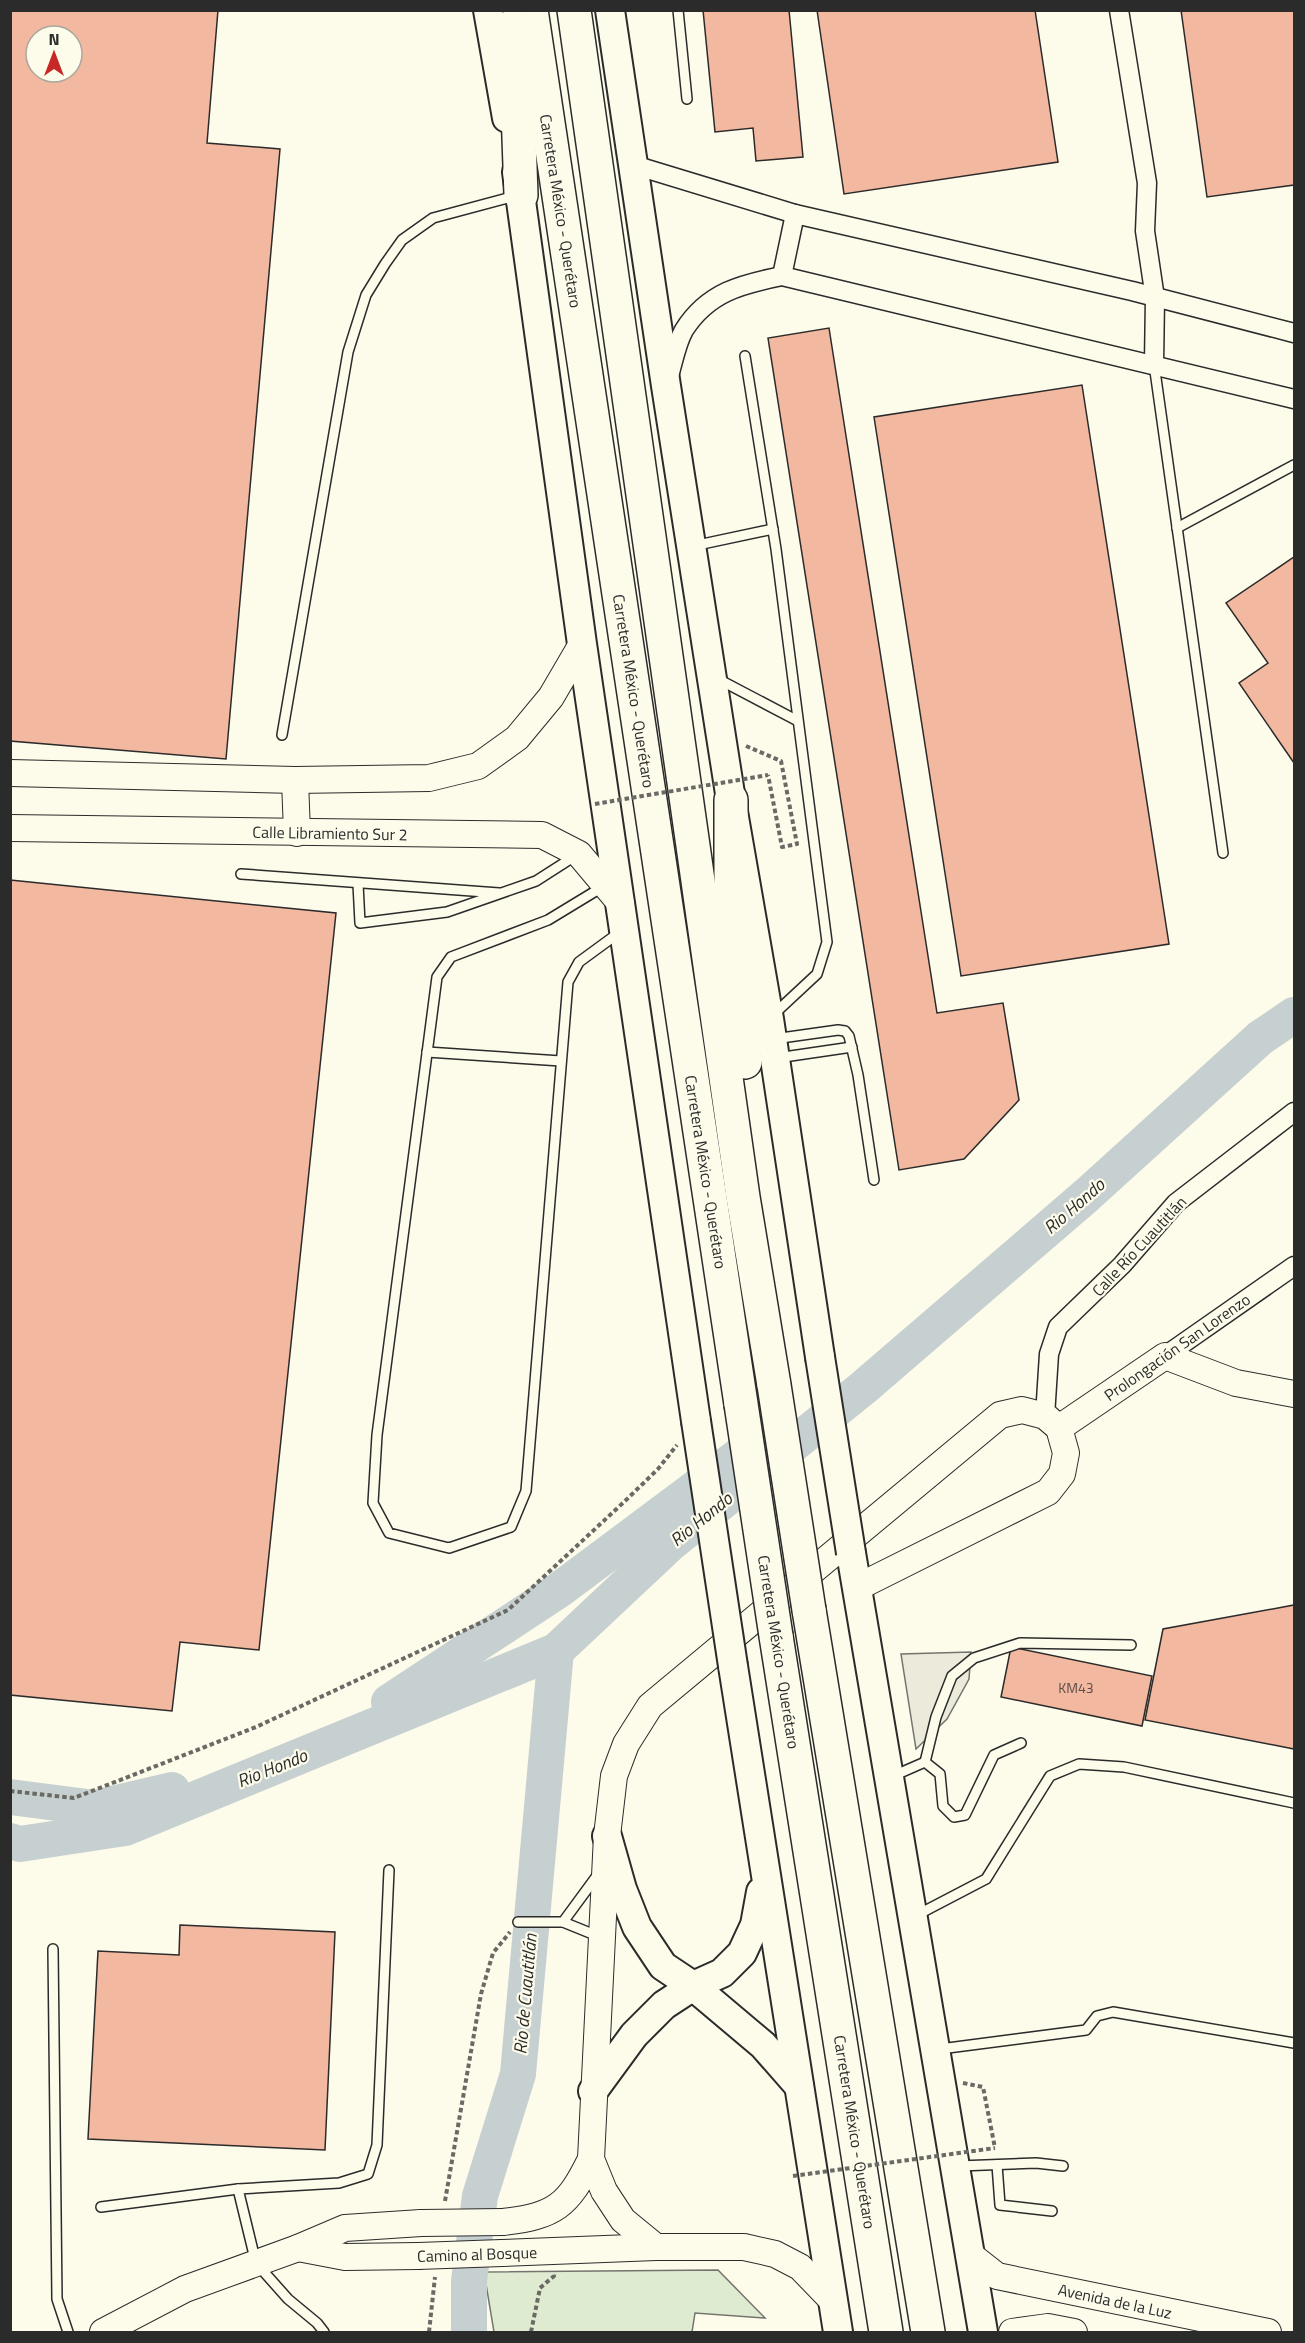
<svg xmlns="http://www.w3.org/2000/svg" width="1305" height="2343" font-family="'Titillium Web',sans-serif">
<style>
.green{fill:#deebd1;stroke:#74746e;stroke-width:1.5}
.parking{fill:#eceadb;stroke:#74746e;stroke-width:1.5}
.lines{fill:none;stroke-linecap:round;stroke-linejoin:round}
.river{stroke:#c7d0d0;stroke-width:36}
.building{fill:#f2b8a0;stroke:#2b2b2b;stroke-width:1.5;fill-rule:evenodd}
.lane-casing{stroke:#2b2b2b;stroke-width:12}
.street-casing{stroke:#2b2b2b;stroke-width:21}
.secondary-casing{stroke:#2b2b2b;stroke-width:28}
.primary-casing{stroke:#2b2b2b;stroke-width:32}
.highway-casing{stroke:#2b2b2b;stroke-width:36}
.path{stroke:#6a6964;stroke-width:4;stroke-dasharray:4.5 3;stroke-linecap:butt}
.lane{stroke:#fdfbea;stroke-width:9}
.street{stroke:#fdfbea;stroke-width:18}
.secondary{stroke:#fdfbea;stroke-width:26}
.primary{stroke:#fdfbea;stroke-width:28}
.highway{stroke:#fdfbea;stroke-width:33}
.secondary-bridge-casing{stroke:#2b2b2b;stroke-width:28;stroke-linecap:butt}
.primary-bridge-casing{stroke:#2b2b2b;stroke-width:32;stroke-linecap:butt}
.highway-bridge-casing{stroke:#2b2b2b;stroke-width:36;stroke-linecap:butt}
.path-bridge{stroke:#6a6964;stroke-width:4;stroke-dasharray:4.5 3;stroke-linecap:butt}
.secondary-bridge{stroke:#fdfbea;stroke-width:26}
.primary-bridge{stroke:#fdfbea;stroke-width:28}
.highway-bridge{stroke:#fdfbea;stroke-width:33}
.labels{text-anchor:middle;dominant-baseline:central;stroke-width:4.5;stroke-linejoin:round;paint-order:stroke}
.number-label{font-size:14px;fill:#5d4e48}
.street-label{font-size:16px;fill:#2b2b2b;stroke:#fdfbea}
.water-label{font-size:18px;font-style:italic;fill:#2b2b2b;stroke:#fdfbea}
</style>
<rect width="100%" height="100%" fill="#fdfbea"/>
<!-- green -->
<path class="green" d="M718,2270L765,2318L695,2313L692,2332H494L484,2272Z"/>
<!-- parking -->
<path class="parking" d="M971,1652L969,1679L947,1719L916,1749L901,1654Z"/>
<g class="lines">
<!-- river -->
<g class="river">
<path d="M389,1702L559,1590L772,1431"/>
<path d="M10,1797L95,1808L172,1790"/>
<path d="M10,1841L20,1844L125,1828L556,1651L671,1543L863,1388L1087,1195L1260,1038L1294,1015"/>
<path d="M469,2332V2281L480,2196L518,2074L556,1651"/>
</g>
</g>
<!-- building -->
<g class="building">
<path d="M10,10H218L207,143L280,149L226,759L10,741ZM36,36H72V72H36Z"/>
<path d="M703,10H789L803,157L756,161L753,128L715,132Z"/>
<path d="M817,10H1035L1058,162L844,194Z"/>
<path d="M1181,10H1294V185L1207,197Z"/>
<path d="M829,328L937,1013L1003,1003L1019,1100L964,1159L899,1170L768,338Z"/>
<path d="M1082,385L1169,944L961,976L874,417Z"/>
<path d="M1294,557V763L1239,683L1268,663L1226,603Z"/>
<path d="M10,880L336,913L259,1650L180,1642L172,1711L10,1695Z"/>
<path d="M1294,1605V1749L1145,1720L1163,1629Z"/>
<path d="M1011,1647L1152,1676L1142,1726L1001,1697Z"/>
<path d="M180,1925L335,1932L325,2150L88,2139L98,1951L179,1955Z"/>
</g>
<g class="lines">
<defs>
<g id="lane">
<path d="M678,10L687,99"/>
<path d="M745,356L776,549L827,942L817,974L773,1015"/>
<path d="M1154,364L1223,853"/>
<path d="M1177,528L1294,465"/>
<path d="M693,546L773,529"/>
<path d="M718,679L796,720"/>
<path d="M282,735L348,352L366,295L385,264L402,240L433,218L515,196"/>
<path d="M241,874L499,893"/>
<path d="M358,884L360,923L447,912L536,881L575,856"/>
<path d="M604,886L548,920L451,957L437,977L377,1435L373,1503L389,1533L449,1548L511,1527L526,1491L568,982L579,962L620,932"/>
<path d="M774,1039L838,1030L845,1031L849,1036L858,1075L874,1180"/>
<path d="M427,1052L561,1061"/>
<path d="M777,1058L852,1047"/>
<path d="M925,1762L936,1717L952,1676L974,1658L1020,1643L1131,1645"/>
<path d="M893,1776L925,1762L940,1774L943,1806L954,1817L965,1815L994,1755L1021,1743"/>
<path d="M917,1915L986,1879L1050,1776L1079,1764L1124,1767L1294,1803"/>
<path d="M518,1922H563L599,1873"/>
<path d="M563,1922L600,1937"/>
<path d="M53,1949L57,2299L68,2332"/>
<path d="M940,2049L1086,2030L1097,2016L1113,2012L1294,2043"/>
<path d="M997,2165L1000,2205L1052,2211"/>
<path d="M959,2166L1036,2163L1063,2166"/>
<path d="M101,2207L238,2189"/>
<path d="M324,2332L317,2323L288,2299L256,2263L238,2189L339,2183L368,2174L377,2145L389,1870"/>
</g>
<g id="street">
<path d="M1119,10L1147,183L1145,231L1155,298L1154,364"/>
<path d="M634,165L795,214L1132,291L1294,333"/>
<path d="M782,276L795,214"/>
<path d="M668,379C673,364 676,344 684,330C708,292 742,284 782,276L1294,399"/>
<path d="M1165,1356L1294,1266"/>
<path d="M1045,1416L1049,1354L1058,1327L1122,1265L1176,1203L1294,1112"/>
</g>
<g id="secondary">
<path d="M10,773L295,780L429,778L478,766L517,738L551,697L582,644"/>
<path d="M295,780L297,833"/>
<path d="M10,828L542,835L579,854L621,904"/>
<path d="M1059,1428L1165,1356L1236,1383L1294,1394"/>
<path d="M503,2222C555,2216 568,2206 591,2159"/>
<path d="M656,2247L623,2220L604,2191L591,2159L607,1836L614,1776L626,1744L650,1706L1000,1415L1022,1410L1045,1416L1059,1428L1066,1453L1062,1474L1048,1492L858,1587"/>
<path d="M298,2248L345,2257L418,2256"/>
<path d="M502,2253L656,2247H744L775,2254L800,2267L832,2300"/>
<path d="M969,2254L997,2276L1268,2332"/>
<path d="M103,2332L185,2289L298,2248L345,2228L421,2223"/>
<path d="M1012,2332L1048,2327L1074,2332"/>
</g>
<g id="primary">
<path d="M488,10L507,118"/>
<path d="M610,10L666,386L731,800L769,1019L820,1357"/>
<path d="M517,172L582,644L696,1421"/>
<path d="M851,1553L983,2332"/>
<path d="M733,1666L838,2332"/>
<path d="M607,1836L622,1889L637,1927L663,1966L693,1986L763,2045L799,2086"/>
<path d="M593,2091L634,2035L664,2005L693,1986L722,1973L742,1953L755,1925L761,1892"/>
</g>
<g id="highway">
<path d="M531,10L741,1404"/>
<path d="M574,10L743,1197L774,1385"/>
<path d="M515,24L521,195"/>
<path d="M731,800V926L745,1062"/>
<path d="M809,1610L928,2332"/>
<path d="M776,1636L886,2332"/>
</g>
</defs>
<!-- lane casing -->
<use href="#lane" class="lane-casing"/>
<!-- street casing -->
<use href="#street" class="street-casing"/>
<!-- secondary casing -->
<use href="#secondary" class="secondary-casing"/>
<!-- primary casing -->
<use href="#primary" class="primary-casing"/>
<!-- highway casing -->
<use href="#highway" class="highway-casing"/>
<!-- path -->
<g class="path">
<path d="M746,746L781,761L797,844L782,847L768,775"/>
<path d="M10,1791L74,1798L256,1727L508,1610L624,1502L658,1469L677,1445"/>
<path d="M963,2083L983,2087L995,2148"/>
<path d="M445,2201L481,1994L493,1953L510,1932"/>
<path d="M429,2332L435,2277"/>
<path d="M531,2332L540,2288L554,2276L552,2273"/>
</g>
<!-- lane -->
<use href="#lane" class="lane"/>
<!-- street -->
<use href="#street" class="street"/>
<!-- secondary -->
<use href="#secondary" class="secondary"/>
<!-- primary -->
<use href="#primary" class="primary"/>
<!-- highway -->
<use href="#highway" class="highway"/>
<defs>
<g id="secondary-bridge">
<path d="M421,2223L503,2222"/>
<path d="M418,2256L502,2253"/>
</g>
<g id="primary-bridge">
<path d="M820,1357L851,1553"/>
<path d="M696,1421L733,1666"/>
</g>
<g id="highway-bridge">
<path d="M774,1385L809,1610"/>
<path d="M741,1404L776,1636"/>
</g>
</defs>
<!-- secondary-bridge casing -->
<use href="#secondary-bridge" class="secondary-bridge-casing"/>
<!-- primary-bridge casing -->
<use href="#primary-bridge" class="primary-bridge-casing"/>
<!-- highway-bridge casing -->
<use href="#highway-bridge" class="highway-bridge-casing"/>
<!-- path-bridge -->
<g class="path-bridge">
<path d="M595,804L768,775"/>
<path d="M793,2176L995,2148"/>
</g>
<!-- secondary-bridge -->
<use href="#secondary-bridge" class="secondary-bridge"/>
<!-- primary-bridge -->
<use href="#primary-bridge" class="primary-bridge"/>
<!-- highway-bridge -->
<use href="#highway-bridge" class="highway-bridge"/>
</g>
<g class="labels">
<!-- number labels -->
<g class="number-label">
<text x="1076" y="1687">KM43</text>
</g>
<!-- street labels -->
<g class="street-label">
<text transform="translate(561 211) rotate(81)">Carretera México - Querétaro</text>
<text transform="translate(634 691) rotate(81)">Carretera México - Querétaro</text>
<text transform="translate(330 833) rotate(1)">Calle Libramiento Sur 2</text>
<text transform="translate(706 1172) rotate(81)">Carretera México - Querétaro</text>
<text transform="translate(1139 1246) rotate(-47)">Calle Río Cuautitlán</text>
<text transform="translate(1177 1347) rotate(-35)">Prolongación San Lorenzo</text>
<text transform="translate(779 1652) rotate(81)">Carretera México - Querétaro</text>
<text transform="translate(855 2132) rotate(81)">Carretera México - Querétaro</text>
<text transform="translate(477 2254) rotate(-2)">Camino al Bosque</text>
<text transform="translate(1115 2301) rotate(12)">Avenida de la Luz</text>
</g>
<!-- water labels -->
<g class="water-label">
<text transform="translate(1074 1206) rotate(-41)">Rio Hondo</text>
<text transform="translate(701 1519) rotate(-39)">Rio Hondo</text>
<text transform="translate(272 1768) rotate(-22)">Rio Hondo</text>
<text transform="translate(525 1994) rotate(-85)">Rio de Cuautitlán</text>
</g>
</g>
<!-- border -->
<rect width="1305" height="2343" fill="none" stroke="#2b2b2b" stroke-width="24"/>
<!-- north arrow -->
<g transform="translate(54 54)"><circle r="28" fill="#fdfbea" stroke="#a9a89e" stroke-width="1.5"/>
<path d="M0-4.5L10 22L0 15L-10 22Z" fill="#c62828"/>
<text y="-9" font-size="16" font-weight="bold" text-anchor="middle" fill="#2b2b2b">N</text>
</g>
</svg>
